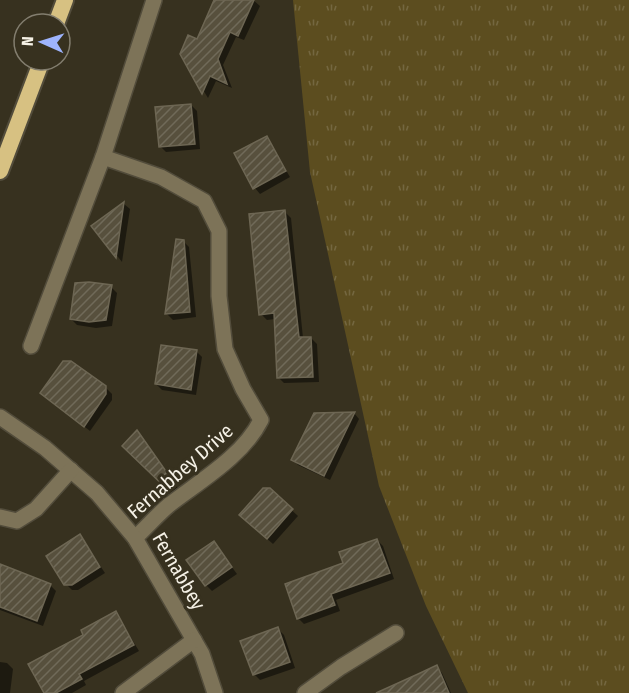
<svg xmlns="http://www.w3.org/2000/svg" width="629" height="693" font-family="'Fira Sans Condensed',sans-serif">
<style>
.grass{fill:url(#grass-tufts)}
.shadow{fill:#0007}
.building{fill:url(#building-hatch);stroke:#6d6653;stroke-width:1.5}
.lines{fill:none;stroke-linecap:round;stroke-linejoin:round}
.minor-casing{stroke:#524c3b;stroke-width:18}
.trunk-casing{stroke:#524c3b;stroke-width:20}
.minor{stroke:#7d7358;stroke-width:15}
.trunk{stroke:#d7c182;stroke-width:16}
.labels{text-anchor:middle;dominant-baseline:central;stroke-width:6;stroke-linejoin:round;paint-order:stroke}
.street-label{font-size:20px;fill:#f6f2e7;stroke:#37311f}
</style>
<defs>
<pattern id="grass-tufts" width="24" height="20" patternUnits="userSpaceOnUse" patternTransform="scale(1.5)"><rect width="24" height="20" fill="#5c4d1f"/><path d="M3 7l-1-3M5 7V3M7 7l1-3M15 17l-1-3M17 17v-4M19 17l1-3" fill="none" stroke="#746740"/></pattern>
<pattern id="building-hatch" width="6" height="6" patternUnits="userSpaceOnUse" patternTransform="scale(1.5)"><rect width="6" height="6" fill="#57503d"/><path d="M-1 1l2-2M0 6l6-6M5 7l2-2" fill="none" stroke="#706a59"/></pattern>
</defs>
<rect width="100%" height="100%" fill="#37311f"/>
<!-- grass -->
<path class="grass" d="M293,0H629V693H468L426,606L379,486L310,172Z"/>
<!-- shadow -->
<g class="shadow">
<path d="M216,0H253L260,6L244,40L236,37L223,65L232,88L216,81L208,98L181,54L197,40Z"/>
<path d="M191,105L197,111L200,149L166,152L160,146Z"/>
<path d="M266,137L290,177L260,194L255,188Z"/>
<path d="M124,204L130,209L122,262L94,226Z"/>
<path d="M285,212L291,218L303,338H311L317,344L319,382L284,383L278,377L275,319L267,320L261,314Z"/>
<path d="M183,241L189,247L196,317L173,320L167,314Z"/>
<path d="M111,287L117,293L112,326L96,328L77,325L71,319Z"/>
<path d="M196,351L202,357L196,395L162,390L156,384Z"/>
<path d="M105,387L112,394V400L90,431L42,393Z"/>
<path d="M354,413L359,419L330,480L298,465L293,459Z"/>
<path d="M137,432L180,491L175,495L124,446Z"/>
<path d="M270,490L298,516L273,544L247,521Z"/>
<path d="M80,536L105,573L78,590H72L66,584Z"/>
<path d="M377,540L383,546L394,579L336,600L340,611L304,624L298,618Z"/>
<path d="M214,543L237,574L212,591L206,585Z"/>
<path d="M0,565L50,585L56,591L43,626L0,610Z"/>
<path d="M116,613L139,651L84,681L86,685L72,693H45L85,635Z"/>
<path d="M278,629L284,635L295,668L260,680L254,674Z"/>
<path d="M0,662L7,663L13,669L10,693H0Z"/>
<path d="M436,667L442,673L451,693H381Z"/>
</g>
<!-- building -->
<g class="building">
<path d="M214,0H254L238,36L230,32L218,59L227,84L210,76L202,94L180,54L188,35L197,39Z"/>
<path d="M191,104L195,144L159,147L155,107Z"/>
<path d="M267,136L286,171L253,189L234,153Z"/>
<path d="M124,202L116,258L91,226Z"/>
<path d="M285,210L299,337H311L313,377L277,378L274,313L259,315L249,214Z"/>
<path d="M176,239L184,240L190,312L165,314Z"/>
<path d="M89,282L112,285L106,320L89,322L70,319L75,283Z"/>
<path d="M161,345L197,350L191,390L155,384Z"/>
<path d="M63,361H71L106,386V394L84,427L40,393Z"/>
<path d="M355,412L324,476L291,460L314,413Z"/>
<path d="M137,430L175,484L168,490L122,446Z"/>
<path d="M263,488H270L293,509L267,539L239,515Z"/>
<path d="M80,534L100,567L72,585H64L46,556Z"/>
<path d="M377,539L390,573L331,594L335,605L297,619L285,584L343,563L339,552Z"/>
<path d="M214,541L232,567L205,586L186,560Z"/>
<path d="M0,564L51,584L37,621L0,607Z"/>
<path d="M116,611L134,645L79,674L82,679L56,693H44L28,664L83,635L81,630Z"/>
<path d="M278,627L290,662L253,675L240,641Z"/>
<path d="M437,665L449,693H376L418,674Z"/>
</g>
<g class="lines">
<defs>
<g id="minor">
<path d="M103,157L161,177L204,201L219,231V296L225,349L243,389L261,420C243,456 200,481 169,505C157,515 147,527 135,538"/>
<path d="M31,346L103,157L154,0"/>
<path d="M0,417L45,448L97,493L135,538L202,654L215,693"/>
<path d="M0,517L17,521L36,509L71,470"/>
<path d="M123,693L194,640"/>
<path d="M305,693L341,667L396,633"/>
</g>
<g id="trunk">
<path d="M56,24L65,0"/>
<path d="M0,171L42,60"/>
</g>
</defs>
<!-- minor casing -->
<use href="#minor" class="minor-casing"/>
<!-- trunk casing -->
<use href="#trunk" class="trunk-casing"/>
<!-- minor -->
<use href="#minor" class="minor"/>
<!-- trunk -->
<use href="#trunk" class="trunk"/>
</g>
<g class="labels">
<!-- street labels -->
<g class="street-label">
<text transform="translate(180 471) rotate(-41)">Fernabbey Drive</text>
<text transform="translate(179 571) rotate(60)">Fernabbey</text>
</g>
</g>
<!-- north arrow -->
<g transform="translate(42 42) rotate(273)"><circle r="28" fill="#37311f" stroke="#837e6f" stroke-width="1.5"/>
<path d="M0-4.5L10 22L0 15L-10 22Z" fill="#9eb4fd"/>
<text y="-9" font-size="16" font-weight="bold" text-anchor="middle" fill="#f6f2e7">N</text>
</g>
</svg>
